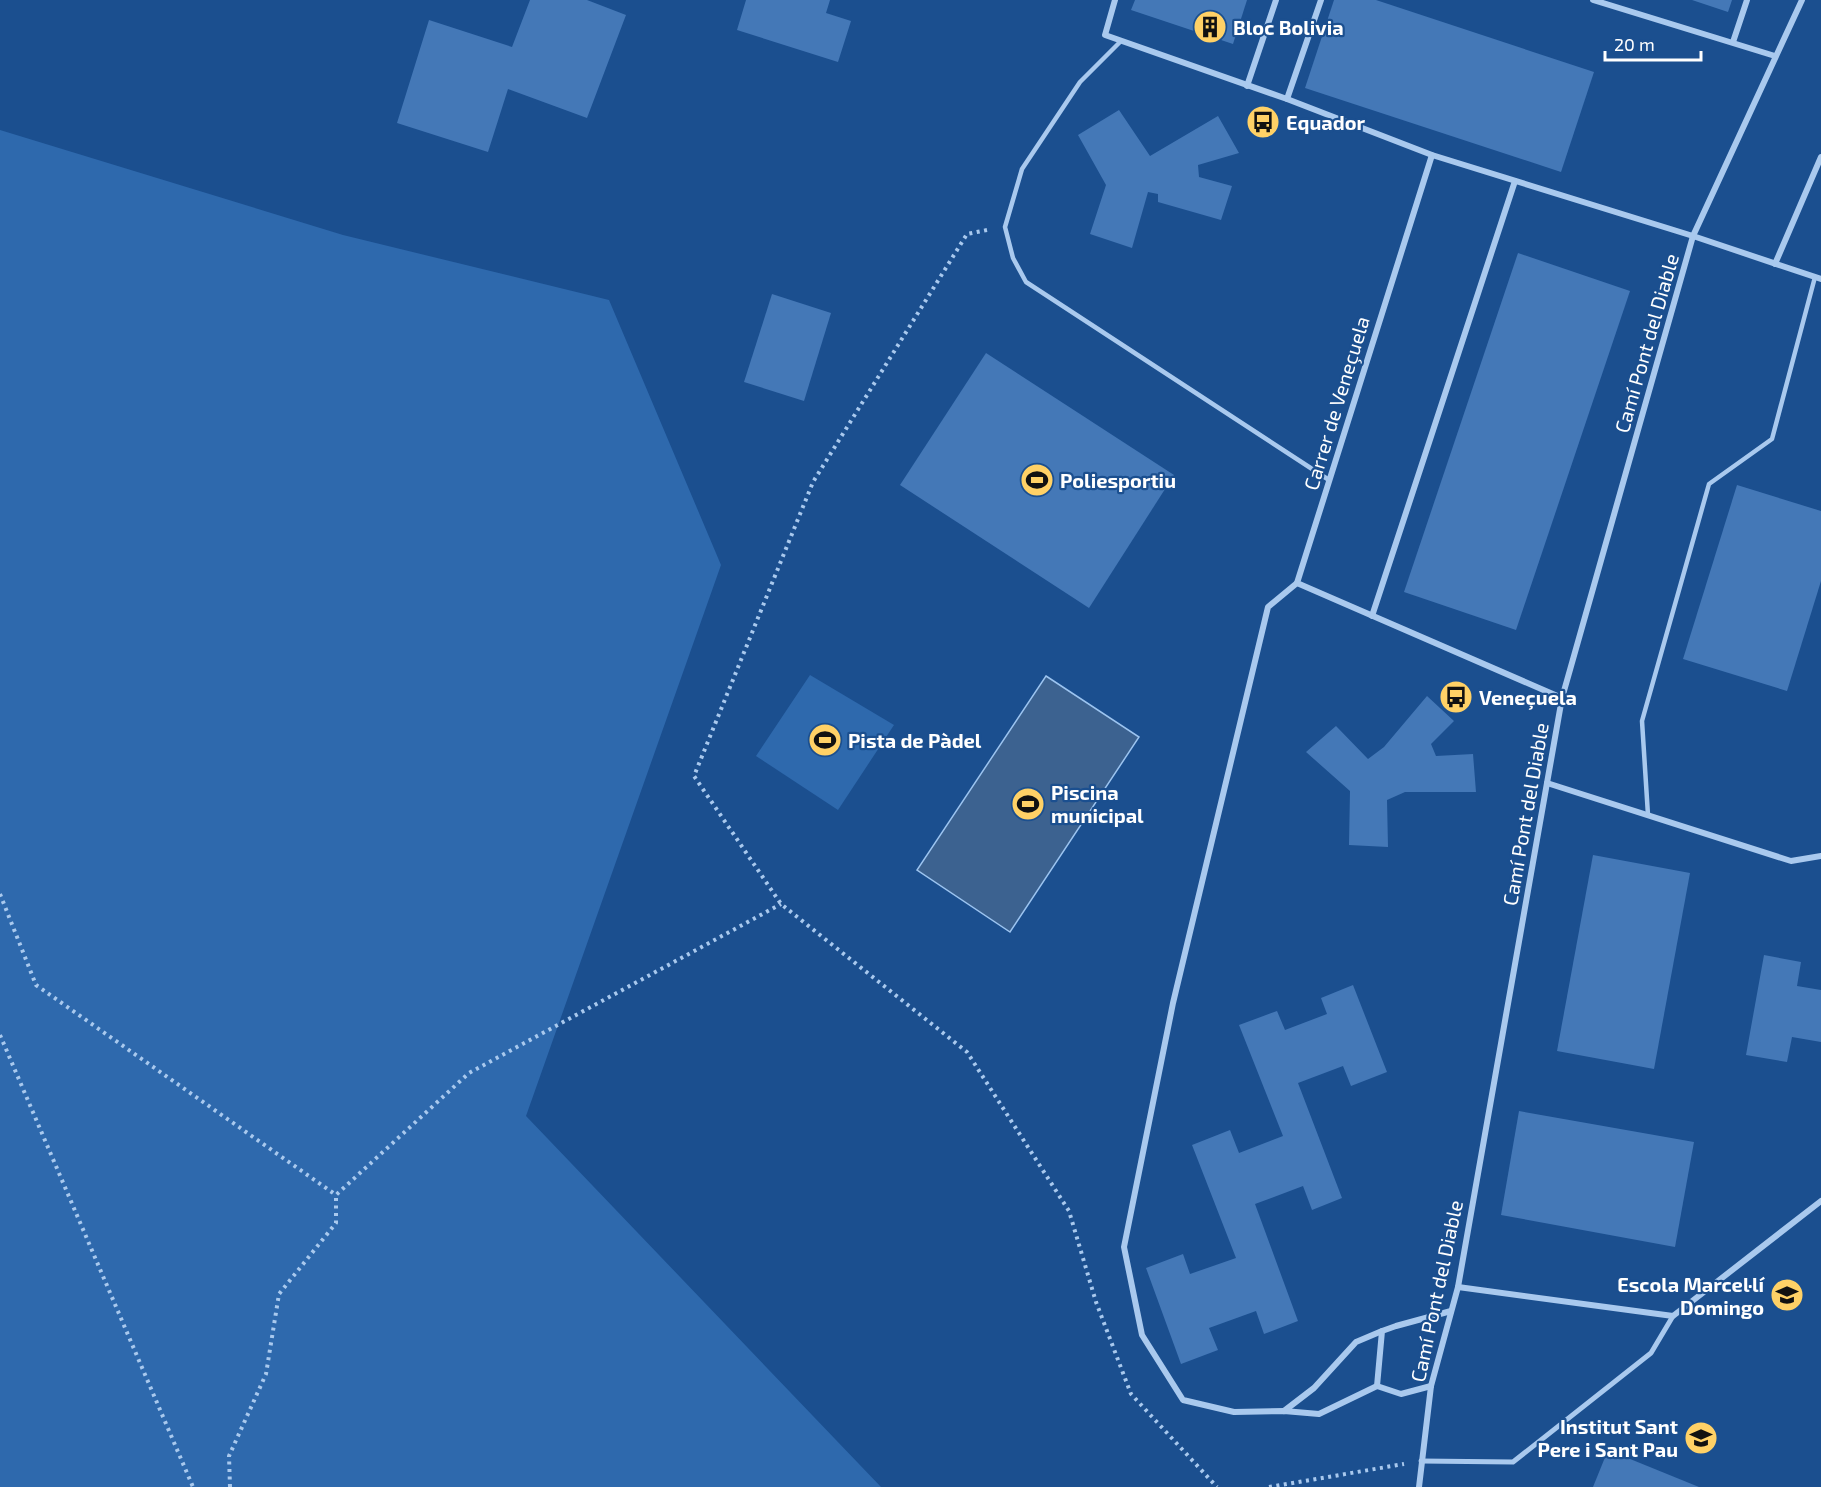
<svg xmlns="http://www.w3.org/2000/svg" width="1821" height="1487" font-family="'Exo 2',sans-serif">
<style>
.green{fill:#2e69ad}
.water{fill:#3c6290;stroke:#9cc4f0;stroke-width:1.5}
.building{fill:#4478b7}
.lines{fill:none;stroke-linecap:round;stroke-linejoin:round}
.path{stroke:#a9c9ee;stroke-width:4;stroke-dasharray:3 4.5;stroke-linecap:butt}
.service{stroke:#a9c9ee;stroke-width:4.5}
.pedestrian{stroke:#a9c9ee;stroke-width:5}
.minor{stroke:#a9c9ee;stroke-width:6}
.labels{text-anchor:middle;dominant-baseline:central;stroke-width:4.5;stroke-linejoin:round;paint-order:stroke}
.poi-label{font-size:20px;font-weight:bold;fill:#fff;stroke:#1b4f8f;text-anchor:start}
.street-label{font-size:20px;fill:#fff;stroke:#1b4f8f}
</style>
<rect width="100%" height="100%" fill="#1b4f8f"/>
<!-- green -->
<g class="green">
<path d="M0,130L343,235L609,300L721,565L526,1116L881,1487H0Z"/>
<path d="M810,675L894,725L838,810L756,756Z"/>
</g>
<!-- water -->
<path class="water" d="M1046,676L1139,737L1010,932L917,870Z"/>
<!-- building -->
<g class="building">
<path d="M530,0H587L626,15L587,118L508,89L488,152L397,123L429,20L512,47Z"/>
<path d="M746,0H830L826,13L851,21L838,62L737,30Z"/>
<path d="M1135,0H1247L1233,44L1131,10Z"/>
<path d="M1334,0H1376L1594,72L1561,172L1305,88Z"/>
<path d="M1692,0H1732L1728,12Z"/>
<path d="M1119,110L1150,156L1218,116L1239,153L1198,165L1199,177L1232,186L1221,220L1158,202V194L1148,192L1132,248L1090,234L1106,185L1078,135Z"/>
<path d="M1518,253L1630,291L1516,630L1404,592Z"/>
<path d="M772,294L831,313L804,401L744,382Z"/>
<path d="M986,353L1174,475L1089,608L900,485Z"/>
<path d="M1737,485L1821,511V581L1787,691L1683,659Z"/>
<path d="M1427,696L1454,721L1431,744L1436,756L1473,754L1476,792H1405L1387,800L1388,847L1349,845L1350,791L1306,752L1336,726L1368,759L1384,747Z"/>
<path d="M1593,855L1690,873L1654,1069L1557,1051Z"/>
<path d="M1764,955L1801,962L1797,986L1821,990V1042L1792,1037L1787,1062L1746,1055Z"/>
<path d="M1353,985L1387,1072L1351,1086L1343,1066L1298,1083L1342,1198L1312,1210L1303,1186L1255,1204L1298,1321L1264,1334L1256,1311L1209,1328L1218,1350L1181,1364L1146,1268L1183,1254L1190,1274L1236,1258L1192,1145L1230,1130L1239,1153L1283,1136L1239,1025L1277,1011L1285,1030L1327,1014L1321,998Z"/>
<path d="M1519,1111L1694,1142L1675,1247L1501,1215Z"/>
<path d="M1608,1450L1699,1487H1593Z"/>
</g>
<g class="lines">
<!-- path -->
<g class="path">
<path d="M987,230L967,234L813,482L694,776L781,904L967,1052L1069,1211L1096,1302L1131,1394L1217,1487"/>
<path d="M0,894L36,985L336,1195L469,1073L781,904"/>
<path d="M0,1035L193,1487"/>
<path d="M230,1487L229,1456L266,1374L279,1294L336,1223V1195"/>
<path d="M1269,1487L1404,1464"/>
</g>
<!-- service -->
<g class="service">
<path d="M1121,41L1080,82L1022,169L1005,227L1013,258L1026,282L1329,480"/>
<path d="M1648,815L1642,721L1709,484L1772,439L1815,277"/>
</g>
<!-- pedestrian -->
<path class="pedestrian" d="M1421,1461L1513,1462L1651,1353L1673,1316"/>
<!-- minor -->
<g class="minor">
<path d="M1115,0L1105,35L1287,99L1432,155L1693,236L1821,279"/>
<path d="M1593,0L1775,56"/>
<path d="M1733,42L1747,0"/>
<path d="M1247,86L1276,0"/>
<path d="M1287,99L1321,0"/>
<path d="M1432,155L1297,583L1562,698"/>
<path d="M1775,264L1821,157"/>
<path d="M1297,583L1268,607L1173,1003L1124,1247L1142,1335L1183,1400L1234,1412L1284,1411L1319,1414L1377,1386"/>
<path d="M1372,616L1515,181"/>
<path d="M1547,783L1791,861L1821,856"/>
<path d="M1458,1287L1673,1316L1821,1201"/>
<path d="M1431,1386L1401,1394L1377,1386L1382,1331L1396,1326L1451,1311"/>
<path d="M1284,1411L1314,1388L1356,1342L1382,1331"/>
<path d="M1419,1487L1431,1386L1458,1287L1562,698L1693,236L1802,0"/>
</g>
</g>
<!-- icons -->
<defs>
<symbol id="building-disc" viewBox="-11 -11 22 22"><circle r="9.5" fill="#ffd166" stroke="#1b4f8f"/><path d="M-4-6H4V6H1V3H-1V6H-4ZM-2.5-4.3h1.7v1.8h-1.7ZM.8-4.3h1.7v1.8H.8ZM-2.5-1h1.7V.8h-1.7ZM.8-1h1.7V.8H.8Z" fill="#111"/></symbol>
<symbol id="bus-disc" viewBox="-11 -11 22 22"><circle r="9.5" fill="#ffd166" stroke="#1b4f8f"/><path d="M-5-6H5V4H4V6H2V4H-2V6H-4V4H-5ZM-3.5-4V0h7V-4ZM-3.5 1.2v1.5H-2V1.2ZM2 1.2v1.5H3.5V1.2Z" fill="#111"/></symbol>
<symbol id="stadium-disc" viewBox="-11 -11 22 22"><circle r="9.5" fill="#ffd166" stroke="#1b4f8f"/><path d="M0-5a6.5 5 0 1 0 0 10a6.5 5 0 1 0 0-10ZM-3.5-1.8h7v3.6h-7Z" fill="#111"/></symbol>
<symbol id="school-disc" viewBox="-11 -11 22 22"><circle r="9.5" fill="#ffd166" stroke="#1b4f8f"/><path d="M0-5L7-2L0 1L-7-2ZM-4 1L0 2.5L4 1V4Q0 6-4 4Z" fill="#111"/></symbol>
</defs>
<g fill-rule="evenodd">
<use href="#building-disc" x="1191" y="8" width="38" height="38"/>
<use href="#bus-disc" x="1244" y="103" width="38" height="38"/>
<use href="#stadium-disc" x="1018" y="461" width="38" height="38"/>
<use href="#bus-disc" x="1437" y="678" width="38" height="38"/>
<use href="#stadium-disc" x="806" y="721" width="38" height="38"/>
<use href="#stadium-disc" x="1009" y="785" width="38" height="38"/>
<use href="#school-disc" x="1768" y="1276" width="38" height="38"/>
<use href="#school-disc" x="1682" y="1419" width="38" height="38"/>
</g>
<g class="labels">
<!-- poi labels -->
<g class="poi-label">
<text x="1233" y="27">Bloc Bolivia</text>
<text x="1286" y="122">Equador</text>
<text x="1060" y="480">Poliesportiu</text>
<text x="1479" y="697">Veneçuela</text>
<text x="848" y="740">Pista de Pàdel</text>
<text x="1051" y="792">Piscina<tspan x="1051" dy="23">municipal</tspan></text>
<text x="1764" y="1284" text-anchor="end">Escola Marcel·lí<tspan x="1764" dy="23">Domingo</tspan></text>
<text x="1678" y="1426" text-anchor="end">Institut Sant<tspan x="1678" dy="23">Pere i Sant Pau</tspan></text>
</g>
<!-- street labels -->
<g class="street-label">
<text transform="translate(1646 343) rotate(-74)">Camí Pont del Diable</text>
<text transform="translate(1336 403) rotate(-73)">Carrer de Veneçuela</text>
<text transform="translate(1525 814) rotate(-80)">Camí Pont del Diable</text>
<text transform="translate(1436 1291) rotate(-78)">Camí Pont del Diable</text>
</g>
</g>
<!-- scale -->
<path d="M1605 51v9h96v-9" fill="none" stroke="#ffffff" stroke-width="3"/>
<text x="1614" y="51" font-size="18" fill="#ffffff" stroke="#1b4f8f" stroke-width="4.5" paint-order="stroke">20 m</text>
</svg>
